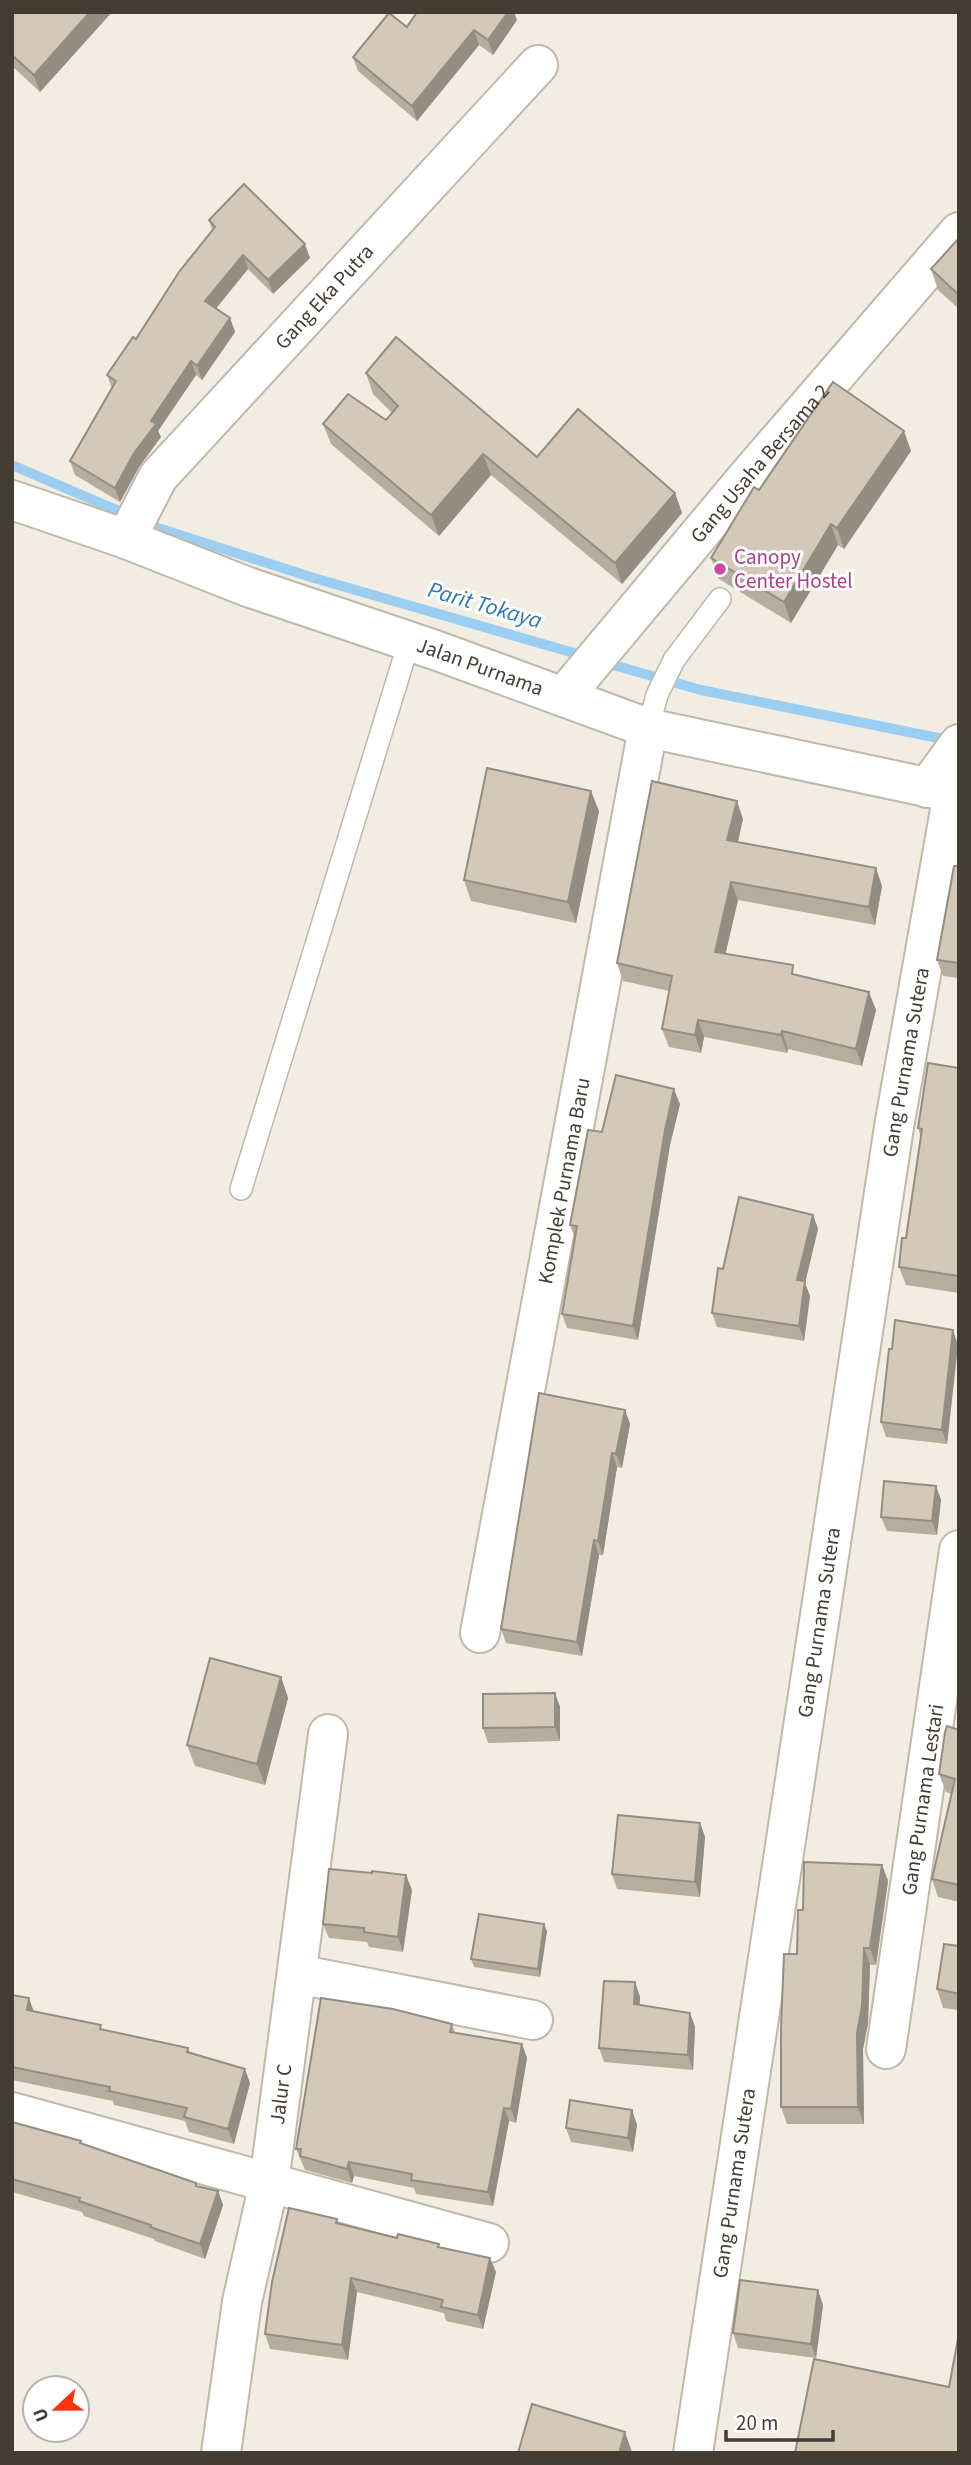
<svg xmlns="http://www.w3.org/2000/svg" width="971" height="2465" font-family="'Source Sans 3',sans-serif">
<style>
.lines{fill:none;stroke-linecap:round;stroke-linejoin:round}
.stream{stroke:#9ccef1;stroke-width:10}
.service-casing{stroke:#c0b8a8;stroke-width:24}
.minor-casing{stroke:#c0b8a8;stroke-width:42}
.tertiary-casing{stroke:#c0b8a8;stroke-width:42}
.service{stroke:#fff;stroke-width:21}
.minor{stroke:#fff;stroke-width:38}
.tertiary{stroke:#fff;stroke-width:38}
.wall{fill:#b6ad9e}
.shaded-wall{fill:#948d81}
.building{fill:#d4c9b8;stroke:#948d81;stroke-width:2}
.hotel-dot{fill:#d1479c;stroke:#fff;stroke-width:2.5}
.labels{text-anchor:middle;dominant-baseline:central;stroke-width:6;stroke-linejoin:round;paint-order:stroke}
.street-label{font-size:21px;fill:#443d33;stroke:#fff}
.hotel-label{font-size:21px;fill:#b23c85;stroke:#fff;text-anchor:start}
.water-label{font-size:23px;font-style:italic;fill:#2a78b1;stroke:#fff}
</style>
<rect width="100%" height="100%" fill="#f2ede3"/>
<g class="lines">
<!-- stream -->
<g class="stream">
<path d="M12,465L158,528L314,578L588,657"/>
<path d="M603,662L701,690L953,741"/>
</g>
<defs>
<g id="service">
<path d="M648,728L657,695L674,660L720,599"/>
<path d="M241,1189L409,642"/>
</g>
<g id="minor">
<path id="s1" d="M126,539L158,477L538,65"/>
<path id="s2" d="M564,696L749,475L959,232"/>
<path d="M927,788L959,744"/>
<path id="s3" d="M480,1633L648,728"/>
<path d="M297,1974L533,2020"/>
<path id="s4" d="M886,2049L959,1550"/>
<path d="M12,2112L489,2243"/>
<path id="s5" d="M221,2453L242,2302L269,2183L328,1734"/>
<path id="s6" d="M693,2453L894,1127L953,793"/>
</g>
<g id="tertiary">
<path id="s7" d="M12,500L126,539L248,587L435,650L648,728L959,794"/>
</g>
</defs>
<!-- service casing -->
<use href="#service" class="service-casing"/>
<!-- minor casing -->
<use href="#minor" class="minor-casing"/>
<!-- tertiary casing -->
<use href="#tertiary" class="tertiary-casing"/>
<!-- service -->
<use href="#service" class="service"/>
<!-- minor -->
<use href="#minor" class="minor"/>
<!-- tertiary -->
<use href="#tertiary" class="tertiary"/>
</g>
<!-- wall -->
<g class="wall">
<path d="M12,12H112L40,92L12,66Z"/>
<path d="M517,20L493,55L479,45L417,121L358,71L353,57L407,27Z"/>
<path d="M209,220L310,258L273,294L248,269L216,309L230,318L235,332L202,380L196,375L158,431L161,437L139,467L120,502L75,475L70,461L112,388L107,375L136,339L212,230Z"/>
<path d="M959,238V309L938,290L931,269Z"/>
<path d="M366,373L537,457L675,493L682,513L622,584L491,475L439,536L331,444L323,424L386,420L392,413L373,394Z"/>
<path d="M911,451L844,549L838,545L791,623L719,579L711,558L759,490Z"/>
<path d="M599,811L576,923L471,901L464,880Z"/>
<path d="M743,819L738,842L882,886L875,925L738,900L725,954L796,975L876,1010L862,1066L788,1049L787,1053L704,1037L701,1053L669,1047L662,1029L669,991L623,981L617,963Z"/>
<path d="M959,866V978L943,976L937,960Z"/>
<path d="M959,1068V1293L906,1285L899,1267L906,1238L921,1137L918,1128Z"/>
<path d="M680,1104L670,1145L638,1340L567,1328L562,1314L575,1238L570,1225L602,1132Z"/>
<path d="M813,1215L818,1229L805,1283L810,1296L804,1341L717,1327L712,1313L723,1269Z"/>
<path d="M958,1345L947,1444L886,1437L881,1422Z"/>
<path d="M625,1410L630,1424L622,1468L617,1467L603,1555H599L582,1656L506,1643L501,1629Z"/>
<path d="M936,1486L941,1500L937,1535L887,1531L881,1517Z"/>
<path d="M281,1677L288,1698L265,1785L195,1766L187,1745Z"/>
<path d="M555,1693L560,1707V1741L488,1743L483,1728Z"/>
<path d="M959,1730V1902L938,1897L932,1879L951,1794L946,1792L939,1774Z"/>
<path d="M700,1823L705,1837L700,1897L617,1889L612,1874Z"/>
<path d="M882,1865L888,1881L876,1965H870L868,2023L863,2049L864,2124H787L781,2107L797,1954Z"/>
<path d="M372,1873L412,1890L403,1952L369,1947L367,1942L329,1938L323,1924Z"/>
<path d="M547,1931L540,1977L474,1967L471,1959Z"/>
<path d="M959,1946V2010L943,2008L937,1989Z"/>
<path d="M635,1982L640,1997V2005L690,2013L695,2027L693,2070L604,2062L599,2048Z"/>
<path d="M12,1995L34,2011L103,2030L188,2048L190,2053L250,2083L234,2144L189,2132L185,2121L114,2105L113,2101L12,2080Z"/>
<path d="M452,2024L455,2033L522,2044L527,2058L516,2123L509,2121L493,2206L416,2194L414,2188L354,2176L352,2183L305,2170L296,2149Z"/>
<path d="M632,2110L637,2125L633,2152L571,2142L566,2128Z"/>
<path d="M12,2122L82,2143L197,2186L218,2191L223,2205L205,2259L155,2241L154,2239L84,2216L82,2212L12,2192Z"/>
<path d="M337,2219L338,2224L440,2247L496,2272L483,2329L446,2321L444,2313L357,2292L348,2360L270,2349L265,2334Z"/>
<path d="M823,2305L816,2358L738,2348L733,2333Z"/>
</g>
<!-- shaded-wall -->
<g class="shaded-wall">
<path d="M90,12H112L40,92L34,75Z"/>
<path d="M508,12H514L517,20L493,55L488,40Z"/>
<path d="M474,30L479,45L417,121L412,106Z"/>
<path d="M305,244L310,258L273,294L268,280Z"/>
<path d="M243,255L248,269L210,315L205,301Z"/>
<path d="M230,318L235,332L202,380L197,366Z"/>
<path d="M191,361L196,375L158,431L161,437L139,467L120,502L115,488L151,421Z"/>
<path d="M904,431L911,451L844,549L837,528Z"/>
<path d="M483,454L491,475L439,536L431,515Z"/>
<path d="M675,493L682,513L622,584L615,563Z"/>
<path d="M831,524L838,545L791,623L784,602Z"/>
<path d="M591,791L599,811L576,923L568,902Z"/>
<path d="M737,801L743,819L734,858L727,840Z"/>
<path d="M876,868L882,886L875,925L869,907Z"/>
<path d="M731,882L738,900L722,969L715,952Z"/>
<path d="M869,992L876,1010L862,1066L856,1049Z"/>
<path d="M698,1020L704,1037L701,1053L695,1035Z"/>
<path d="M782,1031L788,1049L787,1053L781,1035Z"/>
<path d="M674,1089L680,1104L670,1145L638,1340L633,1326L665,1130Z"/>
<path d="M813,1215L818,1229L805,1283L810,1296L804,1341L799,1326L797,1280Z"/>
<path d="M953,1330L958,1345L947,1444L942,1430Z"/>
<path d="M625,1410L630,1424L622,1468L616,1454Z"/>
<path d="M612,1453L617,1467L603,1555L598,1541Z"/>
<path d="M936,1486L941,1500L937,1535L932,1521Z"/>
<path d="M594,1540L599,1555L582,1656L577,1642Z"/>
<path d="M281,1677L288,1698L265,1785L257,1764Z"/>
<path d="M555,1693L560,1707V1741L555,1727Z"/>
<path d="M700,1823L705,1837L700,1897L695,1882Z"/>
<path d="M882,1865L888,1881L876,1965L870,1948Z"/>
<path d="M406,1875L412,1890L403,1952L398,1937Z"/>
<path d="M544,1924L547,1931L540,1977L538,1969Z"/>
<path d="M864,1948L870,1965L868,2023L863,2049L864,2124L858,2107L857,2033Z"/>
<path d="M635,1982L640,1997L639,2018L634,2004Z"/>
<path d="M29,1998L34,2012L27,2010Z"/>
<path d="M690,2013L695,2027L693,2070L688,2055Z"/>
<path d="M522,2044L527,2058L516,2123L511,2109Z"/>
<path d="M245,2069L250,2083L234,2144L228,2129Z"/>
<path d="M504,2108L509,2121L493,2206L488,2192Z"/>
<path d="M632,2110L637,2125L633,2152L628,2138Z"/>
<path d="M349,2162L354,2176L352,2183L347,2169Z"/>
<path d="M218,2191L223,2205L205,2259L200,2244Z"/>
<path d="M490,2258L496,2272L483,2329L478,2315Z"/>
<path d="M351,2278L357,2292L348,2360L342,2345Z"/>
<path d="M818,2290L823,2305L816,2358L811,2344Z"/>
<path d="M625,2432L632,2452V2453H619Z"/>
</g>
<!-- building -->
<g class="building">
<path d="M12,12H90L34,75L12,55Z"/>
<path d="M417,12H508L488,40L474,30L412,106L353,57L389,13L407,27Z"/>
<path d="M244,184L305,244L268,280L243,255L205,301L230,318L197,366L191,361L151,421L156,424L134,453L115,488L70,461L116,381L107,375L133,337L136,339L179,272L215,227L209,220Z"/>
<path d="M959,238V295L931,269Z"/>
<path d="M396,337L537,457L578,409L675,493L615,563L483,454L431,515L323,424L348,394L386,420L398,406L366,373Z"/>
<path d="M833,382L904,431L837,528L831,524L784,602L711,558L754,487L759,490Z"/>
<path d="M487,768L591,791L568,902L464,880Z"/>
<path d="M652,781L737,801L727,840L876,868L869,907L731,882L715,952L793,965L792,974L869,992L856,1049L782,1031L781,1035L698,1020L695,1035L662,1029L672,976L617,963Z"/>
<path d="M954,866H959V963L937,960Z"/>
<path d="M928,1063L959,1068V1276L899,1267L902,1238H906L922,1129L918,1128Z"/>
<path d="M616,1075L674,1089L665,1130L633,1326L562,1314L577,1226L570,1225L588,1130L602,1132Z"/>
<path d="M739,1197L813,1215L797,1280L805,1281L799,1326L712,1313L718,1268L723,1269Z"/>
<path d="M895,1320L953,1330L942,1430L881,1422L889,1349H892Z"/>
<path d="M539,1393L625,1410L616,1454L612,1453L598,1541L594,1540L577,1642L501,1629Z"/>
<path d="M884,1481L936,1486L932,1521L881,1517Z"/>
<path d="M210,1658L281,1677L257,1764L187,1745Z"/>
<path d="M555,1693V1727L483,1728V1694Z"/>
<path d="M947,1726L959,1730V1885L932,1879L955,1779L939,1774L945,1732Z"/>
<path d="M618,1815L700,1823L695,1882L612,1874Z"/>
<path d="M804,1862L882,1865L870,1948H864L862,2006L857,2033L858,2107H781V2028L784,1954H797L798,1910H803Z"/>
<path d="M329,1869L372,1873V1871L406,1875L398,1937L364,1932V1928L323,1924Z"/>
<path d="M479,1914L544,1924L538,1969L471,1959Z"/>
<path d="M944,1944L959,1946V1994L937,1989Z"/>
<path d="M604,1981L635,1982L634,2004L690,2013L688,2055L599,2048Z"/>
<path d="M12,1995L29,1998L27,2010L101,2025L100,2029L188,2048L187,2052L245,2069L228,2129L184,2117L187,2108L109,2091L110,2087L12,2067Z"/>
<path d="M321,1998L393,2009L452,2024L450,2032L522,2044L511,2109L504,2108L488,2192L411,2180L412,2174L349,2162L347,2169L300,2156L301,2149H296Z"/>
<path d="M570,2100L632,2110L628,2138L566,2128Z"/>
<path d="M12,2122L81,2141L80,2143L196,2183V2186L218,2191L200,2244L150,2227L151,2225L79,2201L80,2198L12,2179Z"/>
<path d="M289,2208L337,2219L336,2223L397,2238L398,2234L439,2244L438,2247L490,2258L478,2315L441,2307L443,2300L351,2278L342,2345L265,2334L272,2282Z"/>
<path d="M740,2280L818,2290L811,2344L733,2333Z"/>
<path d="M959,2333V2453H795L814,2359L949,2387Z"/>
<path d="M532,2404L625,2432L619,2453H518Z"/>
</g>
<!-- markers -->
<circle class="hotel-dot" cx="720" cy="569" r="7"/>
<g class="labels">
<!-- street labels -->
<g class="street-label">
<text stroke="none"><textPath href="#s1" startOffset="315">Gang Eka Putra</textPath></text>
<text stroke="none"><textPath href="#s2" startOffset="304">Gang Usaha Bersama 2</textPath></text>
<text stroke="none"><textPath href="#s7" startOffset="497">Jalan Purnama</textPath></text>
<text stroke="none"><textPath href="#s6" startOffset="1407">Gang Purnama Sutera</textPath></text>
<text stroke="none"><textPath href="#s3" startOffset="460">Komplek Purnama Baru</textPath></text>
<text stroke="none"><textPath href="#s6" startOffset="840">Gang Purnama Sutera</textPath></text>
<text stroke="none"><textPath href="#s4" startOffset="252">Gang Purnama Lestari</textPath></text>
<text stroke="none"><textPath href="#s5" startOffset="364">Jalur C</textPath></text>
<text stroke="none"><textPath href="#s6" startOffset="273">Gang Purnama Sutera</textPath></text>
</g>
<!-- hotel labels -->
<g class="hotel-label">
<text x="734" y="557">Canopy<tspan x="734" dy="24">Center Hostel</tspan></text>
</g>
<!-- water labels -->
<g class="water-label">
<text transform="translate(485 605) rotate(16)">Parit Tokaya</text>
</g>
</g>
<!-- border -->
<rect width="971" height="2465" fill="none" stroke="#443d33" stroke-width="28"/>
<!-- north arrow -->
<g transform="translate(56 2409) rotate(248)"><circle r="33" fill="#ffffff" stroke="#b4b1ad" stroke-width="2"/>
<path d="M0-5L12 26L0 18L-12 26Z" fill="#ff320d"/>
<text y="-10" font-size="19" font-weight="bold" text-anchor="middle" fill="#443d33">U</text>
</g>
<!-- scale -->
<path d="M726 2430v10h107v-10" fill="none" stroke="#443d33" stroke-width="3.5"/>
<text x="736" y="2430" font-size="21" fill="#443d33" stroke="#ffffff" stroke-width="5" paint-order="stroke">20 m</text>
</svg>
